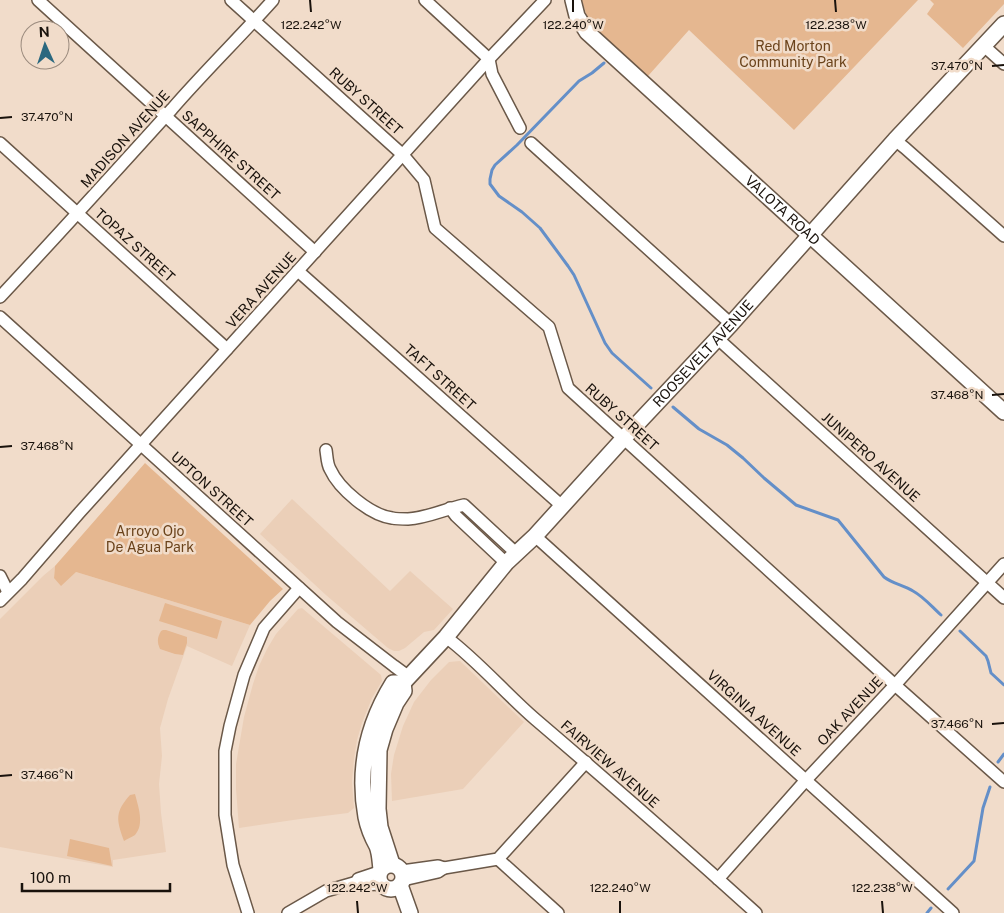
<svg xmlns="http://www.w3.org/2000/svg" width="1004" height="913" font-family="'Public Sans',sans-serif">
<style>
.built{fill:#ebcfb8}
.green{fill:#e5b790}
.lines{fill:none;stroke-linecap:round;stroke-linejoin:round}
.stream{stroke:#648fc8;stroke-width:3}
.minor-casing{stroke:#6a5848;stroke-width:14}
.tertiary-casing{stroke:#6a5848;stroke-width:18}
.minor{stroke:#fff;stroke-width:11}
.tertiary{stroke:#fff;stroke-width:15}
.ticks{fill:none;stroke:#19120c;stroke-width:2}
.labels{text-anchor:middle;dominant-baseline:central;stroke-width:5;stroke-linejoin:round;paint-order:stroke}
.park-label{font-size:14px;fill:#6b431b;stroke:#f1dcca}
.street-label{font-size:14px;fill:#19120c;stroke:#f1dcca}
.ticks-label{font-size:12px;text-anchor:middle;fill:#19120c;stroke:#f1dcca;stroke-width:5;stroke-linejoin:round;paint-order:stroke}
</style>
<rect width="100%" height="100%" fill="#f1dcca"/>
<!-- built -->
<g class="built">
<path d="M292,499L390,591L410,571L453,609L434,630L424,632L405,648L399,651H394L388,648L326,595L260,534Z"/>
<path d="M55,566L54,578L76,572L250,625L232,666L187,646L168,699L160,728L162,756L159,784L161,813L166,852L113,860V867L0,847V619L43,576Z"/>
<path d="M302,608L381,675L382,681L372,698L362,723L357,740L354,759L352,782L354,808L348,813L300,819L239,828L236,789V764L244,717L253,684L259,666L267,649L276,634L298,609Z"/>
<path d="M460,661L524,722L463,789L392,801L391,774L394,755L403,726L414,702L431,680L449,662Z"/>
</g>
<!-- green -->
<g class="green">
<path d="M582,0H918L794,130L689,30L648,76L633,65L588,21Z"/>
<path d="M930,0H1004V4L963,48L927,14L934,4Z"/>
<path d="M145,463L283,589L270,601L250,625L76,572L61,586L54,578L55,566Z"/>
<path d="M165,603L222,621L217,639L159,621Z"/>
<path d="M163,630H166L187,637V643L183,655L175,654L160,649C157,642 157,638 161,631Z"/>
<path d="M135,794C138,806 145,824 135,835C132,837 127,839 124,841C116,819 115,812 130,795Z"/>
<path d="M70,839L109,848L112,866L67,856Z"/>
</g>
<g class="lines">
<!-- stream -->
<g class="stream">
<path d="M604,63L592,73L579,81L517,145L495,165L492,170L490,179V184L499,196L522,212L540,228L568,266L574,275L605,343L612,353L651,388"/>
<path d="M673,407L699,429L727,445L743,458L764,478L796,505L838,520L884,577C893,584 904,585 913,591C924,597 932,607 941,615"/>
<path d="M960,631L986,656L988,661L991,673L1004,685"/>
<path d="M998,762L1004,754"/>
<path d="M948,889L974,861L983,808L990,787"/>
<path d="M927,913L931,908"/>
</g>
<defs>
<g id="minor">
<path d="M38,0L315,252"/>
<path d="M231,0L403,155L424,180L435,228L549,327L568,388L895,685L1004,782"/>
<path d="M425,0L489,59L492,74L520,128"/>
<path d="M984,46L1004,64"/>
<path d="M895,140L905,148L1004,236"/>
<path d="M0,143L227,349"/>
<path d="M531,143L731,324"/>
<path d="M298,271L562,506"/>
<path d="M0,297C58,235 115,172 172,109C204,72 240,37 273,0"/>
<path d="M0,317L337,622L394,666L409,677"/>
<path d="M717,338L1004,598"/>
<path d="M326,450C327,456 327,464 330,469C339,489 370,515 392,518C397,519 403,519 408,519C427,518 445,509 464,505L516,553"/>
<path d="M450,508L456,516L506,563"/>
<path d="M535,536L953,913"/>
<path d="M0,576L8,592"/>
<path d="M0,601L22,579L80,512L489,59L545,0"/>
<path d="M446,637C478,661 505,693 535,719C610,783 683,847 756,913"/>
<path d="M498,859L558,913"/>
<path d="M444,868L498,859L586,762"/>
<path d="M402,871L438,866L444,868L438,872L403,880"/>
<path d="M379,872L358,879L357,882L359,885L381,884"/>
<path d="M718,879L806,780L895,685L1004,564"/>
<path d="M248,913L233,865L225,815V751L230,726L244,675L264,628L299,588"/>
<path d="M288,913L326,891L357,882"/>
</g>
<g id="tertiary">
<path id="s1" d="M573,0L577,16L587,32L1004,412"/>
<path id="s2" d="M403,683L446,637L506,563L535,536L623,439L731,324L895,140L1004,24"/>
<circle cx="391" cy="877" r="12"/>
<path d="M381,869C380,862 380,853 377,846C372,837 368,827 366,817C357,768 367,725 393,683H403L404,691L396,703L385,729L379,750L378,809L380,827L392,864"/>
<path d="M400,885L410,913"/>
</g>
</defs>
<!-- minor casing -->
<use href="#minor" class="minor-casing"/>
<!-- tertiary casing -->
<use href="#tertiary" class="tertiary-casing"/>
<!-- minor -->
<use href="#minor" class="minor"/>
<!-- tertiary -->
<use href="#tertiary" class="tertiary"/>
</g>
<!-- ticks -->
<path class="ticks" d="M310,0L311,12M573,0V12M835,0L836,12M992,66L1004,65M0,118L12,117M992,395L1004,394M0,447L12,446M992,724L1004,723M0,776L12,775M357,901L358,913M620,901V913M882,901L883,913"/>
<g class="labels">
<!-- park labels -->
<g class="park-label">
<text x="793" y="46">Red Morton<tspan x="793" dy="16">Community Park</tspan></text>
<text x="150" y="531">Arroyo Ojo<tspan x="150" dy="16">De Agua Park</tspan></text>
</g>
<!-- street labels -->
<g class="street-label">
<text transform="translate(366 101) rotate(42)">RUBY STREET</text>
<text transform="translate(125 139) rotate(-48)">MADISON AVENUE</text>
<text transform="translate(231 155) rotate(42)">SAPPHIRE STREET</text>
<text stroke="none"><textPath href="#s1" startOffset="300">VALOTA ROAD</textPath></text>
<text transform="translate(135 245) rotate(42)">TOPAZ STREET</text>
<text transform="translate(261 290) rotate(-48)">VERA AVENUE</text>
<text stroke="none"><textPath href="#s2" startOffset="446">ROOSEVELT AVENUE</textPath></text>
<text transform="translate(440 377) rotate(42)">TAFT STREET</text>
<text transform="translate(622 417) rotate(42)">RUBY STREET</text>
<text transform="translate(871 457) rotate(42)">JUNIPERO AVENUE</text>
<text transform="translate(212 489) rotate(42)">UPTON STREET</text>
<text transform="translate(850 711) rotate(-47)">OAK AVENUE</text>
<text transform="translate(754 713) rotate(42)">VIRGINIA AVENUE</text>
<text transform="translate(610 764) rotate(41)">FAIRVIEW AVENUE</text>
</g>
</g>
<g class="ticks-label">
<text x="311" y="29">122.242°W</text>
<text x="573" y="29">122.240°W</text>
<text x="836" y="29">122.238°W</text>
<text x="957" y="70">37.470°N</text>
<text x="47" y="121">37.470°N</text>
<text x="957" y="399">37.468°N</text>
<text x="47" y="450">37.468°N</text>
<text x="957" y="728">37.466°N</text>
<text x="47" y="779">37.466°N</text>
<text x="357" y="892">122.242°W</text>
<text x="620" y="892">122.240°W</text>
<text x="882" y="892">122.238°W</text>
</g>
<!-- north arrow -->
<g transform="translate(45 45) rotate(357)"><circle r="24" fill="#f1dcca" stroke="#9b8b7e"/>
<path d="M0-4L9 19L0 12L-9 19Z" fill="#2b687f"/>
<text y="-8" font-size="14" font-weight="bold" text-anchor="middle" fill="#19120c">N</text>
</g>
<!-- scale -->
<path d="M22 883v8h148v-8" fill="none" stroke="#19120c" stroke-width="2.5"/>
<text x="30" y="883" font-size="15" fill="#19120c" stroke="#f1dcca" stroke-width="4" paint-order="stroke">100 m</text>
</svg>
